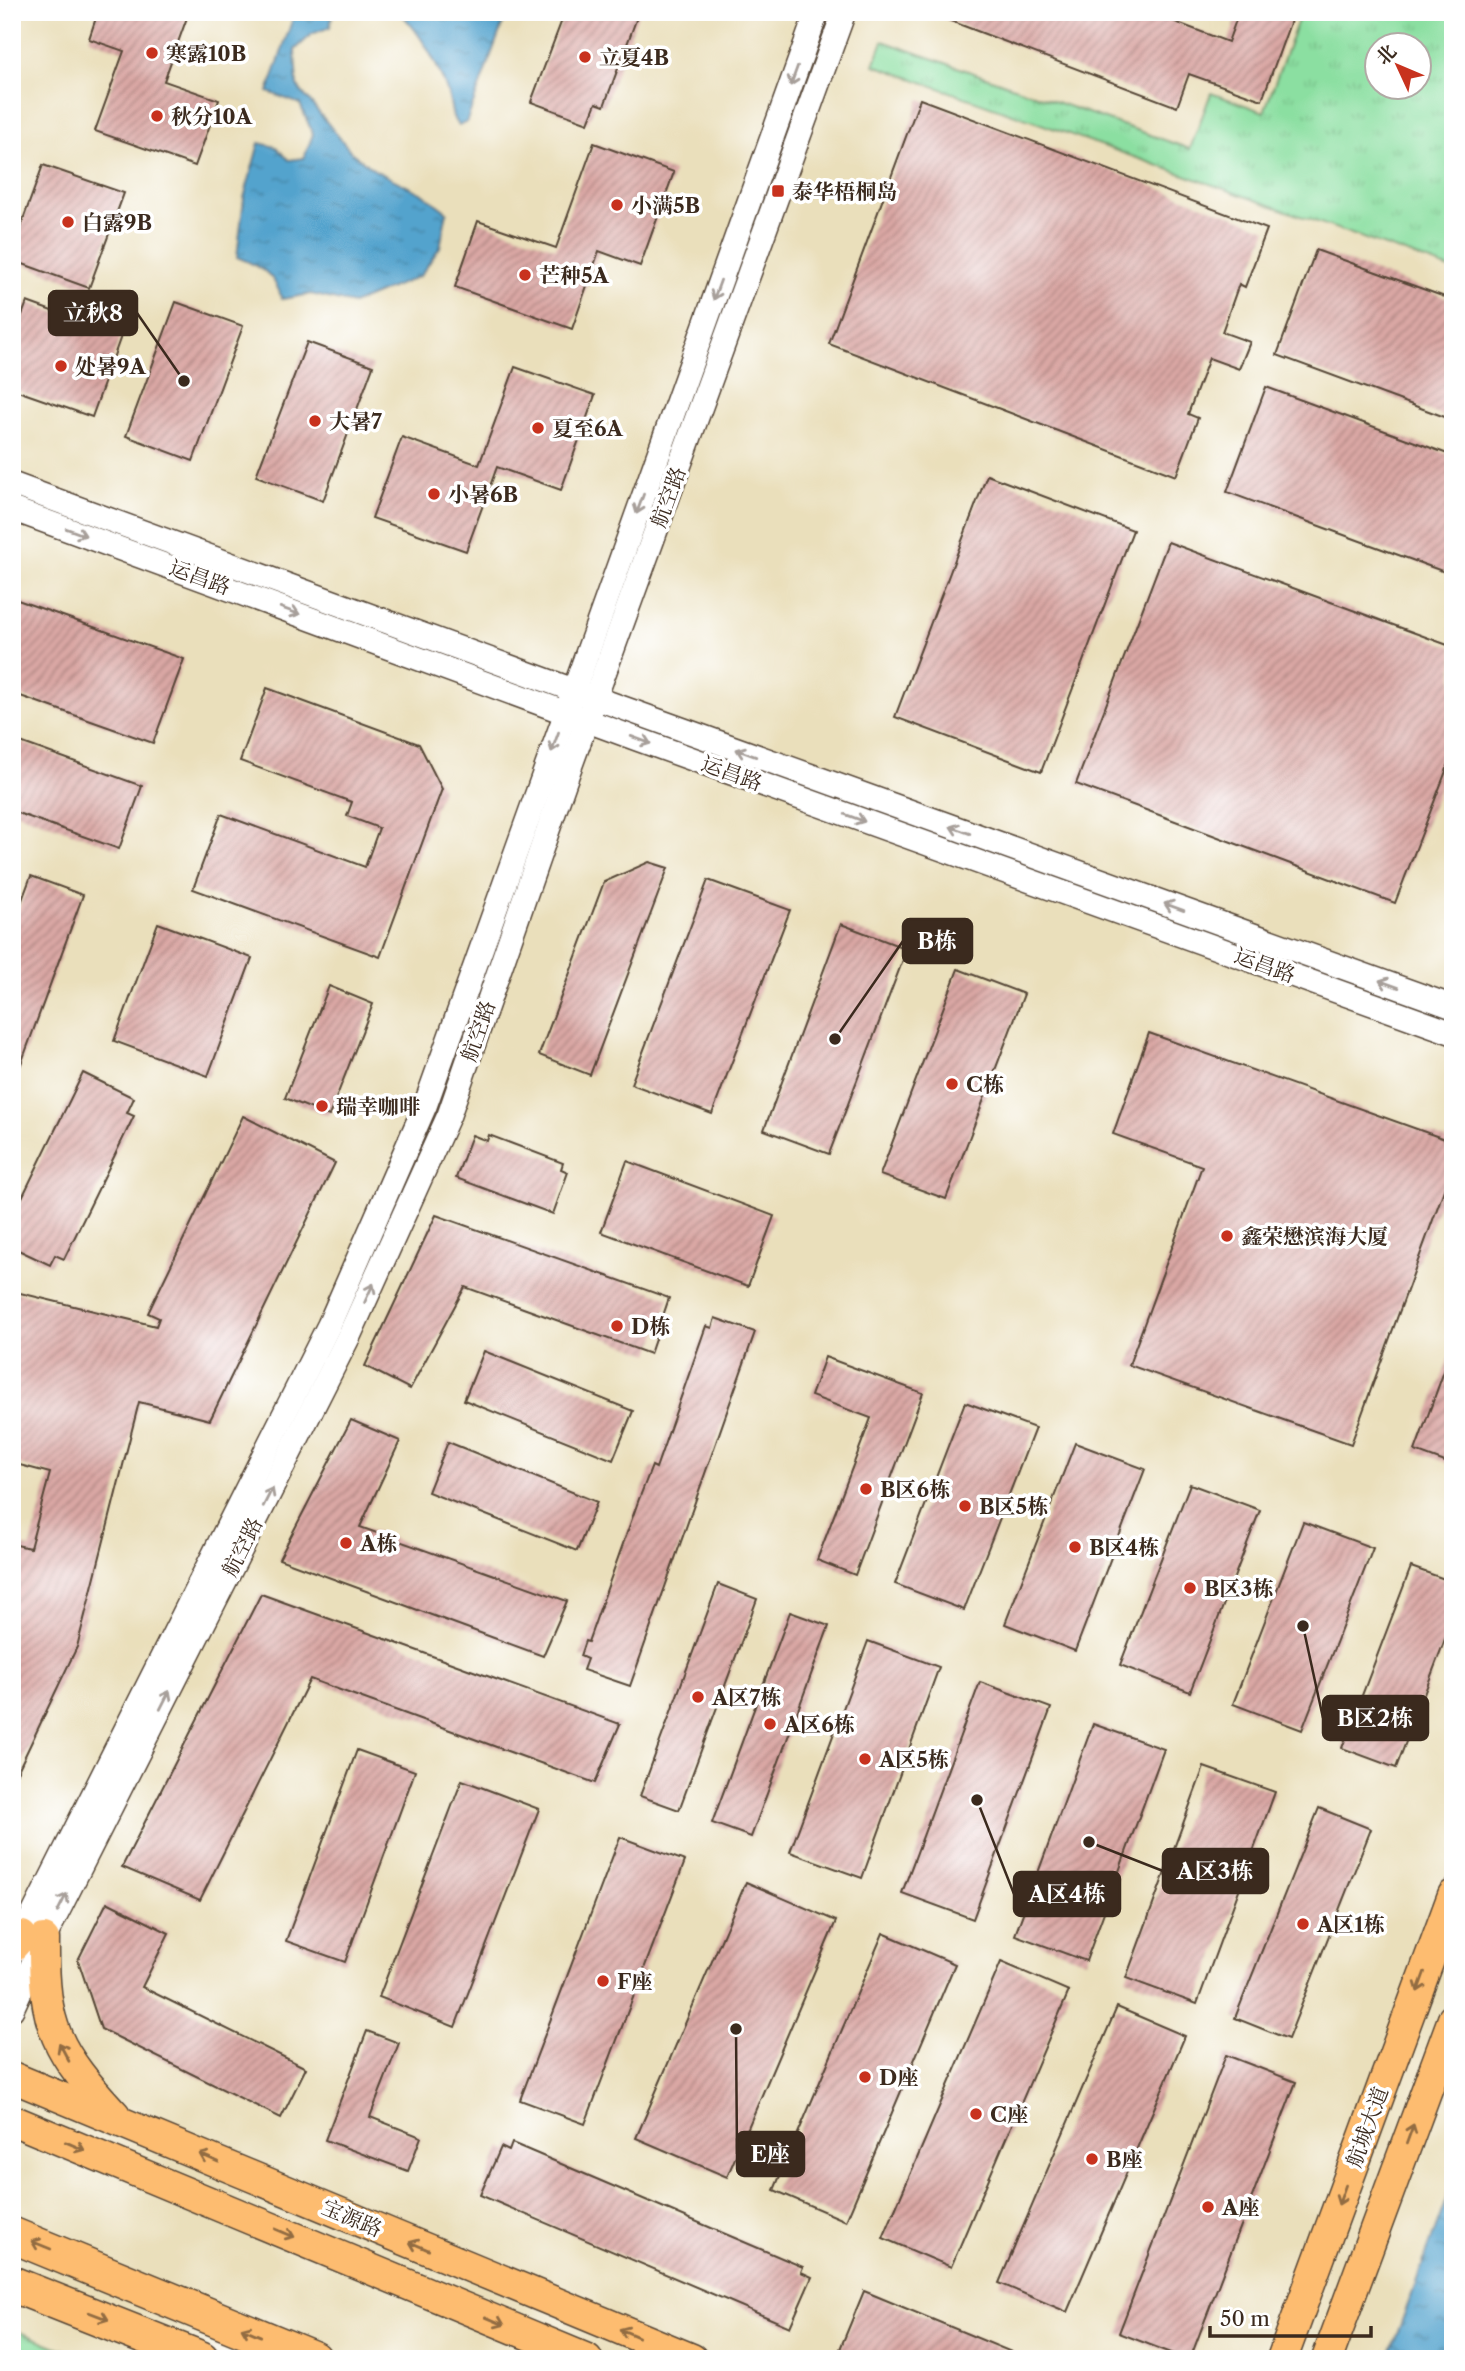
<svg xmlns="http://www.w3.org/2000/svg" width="1465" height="2371" font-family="'Libre Caslon Text','Noto Serif SC',serif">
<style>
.grass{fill:url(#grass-tufts);stroke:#638460;stroke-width:2;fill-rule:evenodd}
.water{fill:url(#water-ripples);stroke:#476676;stroke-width:2}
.building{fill:url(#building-hatch)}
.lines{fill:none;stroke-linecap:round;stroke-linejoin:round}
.minor-casing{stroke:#554536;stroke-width:26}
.major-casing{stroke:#554536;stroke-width:33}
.highway-casing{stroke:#554536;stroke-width:38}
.minor{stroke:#fff;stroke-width:23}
.major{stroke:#fdbc6f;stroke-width:30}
.highway{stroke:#fdbc6f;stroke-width:35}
.oneway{stroke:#a79f9a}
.oneway2{stroke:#926c42}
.poi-dot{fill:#c8321e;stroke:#fff;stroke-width:2.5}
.labels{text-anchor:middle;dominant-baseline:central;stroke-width:7;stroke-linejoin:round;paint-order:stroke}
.poi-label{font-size:21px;font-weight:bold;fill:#3b2a1e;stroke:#fff;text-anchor:start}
.street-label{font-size:21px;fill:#3b2a1e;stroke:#fff}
.leader{fill:none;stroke:#3b2a1e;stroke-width:2.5}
.callout-dot{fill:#3b2a1e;stroke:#fff;stroke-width:2.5}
.callout{fill:#3b2a1e;stroke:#3b2a1e;stroke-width:2.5}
.callout-label{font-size:23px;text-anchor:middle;font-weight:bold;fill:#fff}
</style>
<defs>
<pattern id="grass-tufts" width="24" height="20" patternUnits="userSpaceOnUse" patternTransform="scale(1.75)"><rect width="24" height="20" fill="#8bdfa1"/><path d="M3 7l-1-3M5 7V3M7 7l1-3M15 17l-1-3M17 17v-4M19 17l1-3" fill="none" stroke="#79c08a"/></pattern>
<pattern id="water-ripples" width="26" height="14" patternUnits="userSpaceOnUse" patternTransform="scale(1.75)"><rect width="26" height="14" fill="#53a3cd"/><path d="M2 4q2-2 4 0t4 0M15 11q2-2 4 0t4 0" fill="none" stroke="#4685a6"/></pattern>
<pattern id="building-hatch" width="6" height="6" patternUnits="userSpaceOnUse" patternTransform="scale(1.75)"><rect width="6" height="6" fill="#daa7a4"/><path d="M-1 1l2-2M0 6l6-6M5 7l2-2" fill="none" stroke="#b28885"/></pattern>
</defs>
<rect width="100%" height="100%" fill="#fff"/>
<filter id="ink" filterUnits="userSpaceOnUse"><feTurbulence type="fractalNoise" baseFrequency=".0143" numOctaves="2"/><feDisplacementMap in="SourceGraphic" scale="14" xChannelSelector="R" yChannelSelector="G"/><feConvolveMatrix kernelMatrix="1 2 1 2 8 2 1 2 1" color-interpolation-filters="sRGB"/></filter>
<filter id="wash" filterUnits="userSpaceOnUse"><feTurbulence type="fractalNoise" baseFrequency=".00686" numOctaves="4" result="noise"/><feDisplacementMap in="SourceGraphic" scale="28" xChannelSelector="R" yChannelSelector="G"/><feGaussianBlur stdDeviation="1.57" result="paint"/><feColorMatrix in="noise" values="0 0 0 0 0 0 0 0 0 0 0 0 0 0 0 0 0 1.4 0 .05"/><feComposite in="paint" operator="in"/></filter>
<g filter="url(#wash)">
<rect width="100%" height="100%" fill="#eadfbb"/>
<!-- grass -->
<g class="grass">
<path d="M1301,12H1453V270L874,65L883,41L1190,149L1211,93L1264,112ZM1378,46H1420V88H1378Z"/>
<path d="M12,2329L86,2359H12Z"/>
</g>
<!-- water -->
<g class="water">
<path d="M295,12H333L330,27L312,34L295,50L297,86L352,153L376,171L423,194L447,212L440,247L420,276L353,304L311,294L282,299C274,273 262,267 237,257L244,198L259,143L276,147L289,160L304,158L313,134L300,104L268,92Z"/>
<path d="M399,12H507L466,123L458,125C450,117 452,105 448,94C440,68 420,31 399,12Z"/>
<path d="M1453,2181V2359H1388Z"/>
</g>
<g id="blocks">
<!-- building -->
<g class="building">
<path d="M98,12H189L164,81L219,100L195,166L95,131L124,51L89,39Z"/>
<path d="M565,12H639L604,106L596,103L588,123L531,102Z"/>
<path d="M927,12H1149L1228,42L1239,12H1294L1262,100L1189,74L1177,107Z"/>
<path d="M920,99L1267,229L1245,287L1239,284L1222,332L1250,342L1239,369L1209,358L1188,414L1198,418L1176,476L829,344Z"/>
<path d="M594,143L674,172L640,266L599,251L572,329L455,287L478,221L556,248Z"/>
<path d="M43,165L124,193L89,288L12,260V250Z"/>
<path d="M1316,250L1453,300V420L1277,355Z"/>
<path d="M27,302L121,336L92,417L12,389V342Z"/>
<path d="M176,302L243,326L193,461L126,436Z"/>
<path d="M307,342L373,366L323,501L256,476Z"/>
<path d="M515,367L595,395L561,490L497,467L466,551L372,518L402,437L479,465Z"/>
<path d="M1266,387L1453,456V575L1227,492Z"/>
<path d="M987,475L1133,530L1041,772L895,717Z"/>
<path d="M1168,542L1453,647V753L1395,903L1076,784Z"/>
<path d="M12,598L184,659L153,743L12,693Z"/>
<path d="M267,688L419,744L442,789L380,957L193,889L221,814L365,867L379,828L347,816L352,802L240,761Z"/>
<path d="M12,739L142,786L119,849L12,811Z"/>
<path d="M649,862L668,868L590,1075L539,1055L604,882Z"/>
<path d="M31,876L83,895L14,1083L12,927Z"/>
<path d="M708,880L790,910L712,1114L631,1084Z"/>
<path d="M158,923L252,958L208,1076L114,1041Z"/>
<path d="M841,924L907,949L829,1154L764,1130Z"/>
<path d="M958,969L1024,994L946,1199L880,1175Z"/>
<path d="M329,986L373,1004L329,1116L285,1098Z"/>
<path d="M1149,1033L1453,1142V1165L1351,1444L1129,1365L1202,1166L1113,1134Z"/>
<path d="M83,1073L134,1098L127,1113L134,1116L64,1259L55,1255L50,1265L12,1247V1218Z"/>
<path d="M243,1116L335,1163L210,1420L139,1402L77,1647L12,1783V1544L30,1548L50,1473L12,1463V1291L156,1326L159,1318L148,1313Z"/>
<path d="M472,1135L487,1141L489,1135L563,1163L561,1169L568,1172L553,1214L456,1178Z"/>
<path d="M627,1161L774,1216L748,1286L601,1232Z"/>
<path d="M436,1215L669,1298L650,1354L465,1287L410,1389L365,1366Z"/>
<path d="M715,1318L755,1332L630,1686L583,1670L587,1659L580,1656L585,1641L588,1642L639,1499L652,1466L656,1468L706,1326L712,1328Z"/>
<path d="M484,1351L633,1411L613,1460L464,1400Z"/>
<path d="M1451,1352H1453V1465L1415,1451Z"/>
<path d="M825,1357L923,1393L855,1575L817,1560L871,1418L811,1396Z"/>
<path d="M965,1402L1035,1428L964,1610L895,1584Z"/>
<path d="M351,1420L400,1441L360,1527L567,1601L543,1656L279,1559Z"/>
<path d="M448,1442L597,1502L577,1551L428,1492Z"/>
<path d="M1075,1443L1145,1469L1075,1651L1005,1624Z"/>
<path d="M1190,1484L1260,1510L1190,1692L1120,1665Z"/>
<path d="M1303,1522L1373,1548L1302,1730L1233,1704Z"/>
<path d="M1411,1567L1453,1582V1618L1396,1768L1342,1748Z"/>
<path d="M718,1584L757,1599L679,1810L640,1796Z"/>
<path d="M261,1594L620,1724L595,1783L310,1679L200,1900L122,1867Z"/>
<path d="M790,1612L829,1626L751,1837L712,1823Z"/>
<path d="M868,1641L939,1667L862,1878L790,1852Z"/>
<path d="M980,1682L1051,1708L973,1919L902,1893Z"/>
<path d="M1093,1724L1164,1749L1086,1961L1015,1935Z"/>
<path d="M357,1750L415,1771L345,1962L286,1941Z"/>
<path d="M1204,1767L1275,1792L1197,2004L1126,1978Z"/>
<path d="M462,1780L539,1809L455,2027L379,1997Z"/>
<path d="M1319,1808L1371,1829L1288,2039L1235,2018Z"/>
<path d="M620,1837L685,1861L585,2124L520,2100Z"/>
<path d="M746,1882L836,1921L727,2177L636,2138Z"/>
<path d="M107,1902L169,1933L142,1987L306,2068L281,2118L101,2029L78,1960Z"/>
<path d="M883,1933L955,1964L846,2221L774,2190Z"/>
<path d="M1001,1962L1069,1991L951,2267L883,2238Z"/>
<path d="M1117,2007L1185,2036L1067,2312L999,2283Z"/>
<path d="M367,2031L399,2043L370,2117L421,2137L408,2171L325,2140Z"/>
<path d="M1226,2055L1296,2082L1190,2359H1187L1119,2333Z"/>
<path d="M512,2143L803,2267L801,2272L812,2277L790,2327L480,2195L501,2147L509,2151Z"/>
<path d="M864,2291L1026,2358V2359H863L840,2349Z"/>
</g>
</g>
</g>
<g filter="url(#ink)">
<use href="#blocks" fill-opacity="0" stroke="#554536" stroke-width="2"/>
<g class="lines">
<defs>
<g id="minor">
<path d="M12,484L573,690L1453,1007"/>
<path d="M12,509L637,739L1453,1033"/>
<path d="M15,1950L329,1325L425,1106L817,12"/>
<path d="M12,2009L44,1939L350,1334L449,1115L565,781L844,12"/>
</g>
<g id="major">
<path d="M44,1939C43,2028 56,2051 115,2115"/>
<path d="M12,1947L22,1936"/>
<path d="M12,2077L692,2359"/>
<path d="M12,2120L587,2359"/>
<path d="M1282,2359L1453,1895"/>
<path d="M1327,2359L1453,2019"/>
</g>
<g id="highway">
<path d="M12,2235L314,2359"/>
<path d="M12,2284L201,2359"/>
</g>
</defs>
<!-- minor casing -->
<use href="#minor" class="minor-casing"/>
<!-- major casing -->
<use href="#major" class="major-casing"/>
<!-- highway casing -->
<use href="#highway" class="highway-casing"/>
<!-- minor -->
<use href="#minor" class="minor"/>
<!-- major -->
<use href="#major" class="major"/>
<!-- highway -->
<use href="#highway" class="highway"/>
</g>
<!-- one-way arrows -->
<defs><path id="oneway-shaft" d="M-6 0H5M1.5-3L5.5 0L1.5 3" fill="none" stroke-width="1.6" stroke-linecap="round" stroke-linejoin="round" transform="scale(1.75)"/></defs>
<g class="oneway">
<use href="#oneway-shaft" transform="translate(794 76) rotate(110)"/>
<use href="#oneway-shaft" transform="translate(717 290) rotate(110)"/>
<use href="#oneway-shaft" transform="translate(640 504) rotate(110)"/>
<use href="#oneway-shaft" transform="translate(76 532) rotate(20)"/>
<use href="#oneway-shaft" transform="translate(290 611) rotate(20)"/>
<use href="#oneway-shaft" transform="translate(641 740) rotate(20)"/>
<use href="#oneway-shaft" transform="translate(555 742) rotate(110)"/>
<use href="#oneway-shaft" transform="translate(746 753) rotate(-160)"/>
<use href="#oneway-shaft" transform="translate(855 818) rotate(20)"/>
<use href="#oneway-shaft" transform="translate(960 830) rotate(-160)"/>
<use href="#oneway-shaft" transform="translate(1174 907) rotate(-160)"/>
<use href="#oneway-shaft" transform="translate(1389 984) rotate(-160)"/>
<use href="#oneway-shaft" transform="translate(369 1293) rotate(-65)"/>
<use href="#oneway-shaft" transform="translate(268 1497) rotate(-63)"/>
<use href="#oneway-shaft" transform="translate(165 1700) rotate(-63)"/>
<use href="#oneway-shaft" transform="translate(62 1903) rotate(-63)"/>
</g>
<g class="oneway2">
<use href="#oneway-shaft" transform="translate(1421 1982) rotate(110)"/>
<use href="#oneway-shaft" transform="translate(64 2052) rotate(-118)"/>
<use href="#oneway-shaft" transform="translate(1410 2134) rotate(-70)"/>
<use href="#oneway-shaft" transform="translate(75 2146) rotate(23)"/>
<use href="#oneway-shaft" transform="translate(209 2158) rotate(-157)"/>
<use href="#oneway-shaft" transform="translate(1342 2195) rotate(110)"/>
<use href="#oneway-shaft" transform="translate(285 2233) rotate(23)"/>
<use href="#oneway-shaft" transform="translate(41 2245) rotate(-158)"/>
<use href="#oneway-shaft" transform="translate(419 2246) rotate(-157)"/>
<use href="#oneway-shaft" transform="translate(99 2316) rotate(21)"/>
<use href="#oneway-shaft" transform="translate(495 2321) rotate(23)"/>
<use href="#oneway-shaft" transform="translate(251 2332) rotate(-157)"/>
<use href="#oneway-shaft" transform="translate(629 2333) rotate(-157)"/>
</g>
</g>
<!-- markers -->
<g class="poi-dot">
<circle cx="152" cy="53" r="7"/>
<circle cx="585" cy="57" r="7"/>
<circle cx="157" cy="116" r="7"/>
<rect x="771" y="184" width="14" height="14" rx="3.5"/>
<circle cx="617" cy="205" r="7"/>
<circle cx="68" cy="222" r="7"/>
<circle cx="525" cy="275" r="7"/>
<circle cx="61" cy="366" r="7"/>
<circle cx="315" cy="421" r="7"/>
<circle cx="538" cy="428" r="7"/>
<circle cx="434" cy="494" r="7"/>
<circle cx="952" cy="1084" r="7"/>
<circle cx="322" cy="1106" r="7"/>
<circle cx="1227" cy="1236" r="7"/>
<circle cx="617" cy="1326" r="7"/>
<circle cx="866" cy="1489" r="7"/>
<circle cx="965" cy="1506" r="7"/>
<circle cx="346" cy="1543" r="7"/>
<circle cx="1075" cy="1547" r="7"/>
<circle cx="1190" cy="1588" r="7"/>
<circle cx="698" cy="1697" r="7"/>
<circle cx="770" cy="1724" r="7"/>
<circle cx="865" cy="1759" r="7"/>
<circle cx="1303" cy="1924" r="7"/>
<circle cx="603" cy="1981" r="7"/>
<circle cx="865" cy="2077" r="7"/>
<circle cx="976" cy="2114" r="7"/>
<circle cx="1092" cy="2159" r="7"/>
<circle cx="1208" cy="2207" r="7"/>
</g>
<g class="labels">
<!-- poi labels -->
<g class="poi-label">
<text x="166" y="53">寒露10B</text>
<text x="599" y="57">立夏4B</text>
<text x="171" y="116">秋分10A</text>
<text x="792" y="191">泰华梧桐岛</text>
<text x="631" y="205">小满5B</text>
<text x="82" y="222">白露9B</text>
<text x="539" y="275">芒种5A</text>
<text x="75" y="366">处暑9A</text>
<text x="329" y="421">大暑7</text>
<text x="552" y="428">夏至6A</text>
<text x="448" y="494">小暑6B</text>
<text x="966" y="1084">C栋</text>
<text x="336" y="1106">瑞幸咖啡</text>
<text x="1241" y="1236">鑫荣懋滨海大厦</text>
<text x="631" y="1326">D栋</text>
<text x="880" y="1489">B区6栋</text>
<text x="979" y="1506">B区5栋</text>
<text x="360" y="1543">A栋</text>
<text x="1089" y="1547">B区4栋</text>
<text x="1204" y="1588">B区3栋</text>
<text x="712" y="1697">A区7栋</text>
<text x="784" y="1724">A区6栋</text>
<text x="879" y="1759">A区5栋</text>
<text x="1317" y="1924">A区1栋</text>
<text x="617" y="1981">F座</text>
<text x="879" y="2077">D座</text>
<text x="990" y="2114">C座</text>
<text x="1106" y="2159">B座</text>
<text x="1222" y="2207">A座</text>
</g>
<!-- street labels -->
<g class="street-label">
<text transform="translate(668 497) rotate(-70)">航空路</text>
<text transform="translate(200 577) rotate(20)">运昌路</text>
<text transform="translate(732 773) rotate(20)">运昌路</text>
<text transform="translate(1265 965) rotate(20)">运昌路</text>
<text transform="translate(478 1031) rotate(-71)">航空路</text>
<text transform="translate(242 1547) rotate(-63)">航空路</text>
<text transform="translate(1367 2127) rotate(-70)">航城大道</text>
<text transform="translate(352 2218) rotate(23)">宝源路</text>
</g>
</g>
<!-- callouts -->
<path class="leader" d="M184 381L137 313M835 1039L903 941M1303 1626L1323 1718M1089 1842L1163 1871M977 1800L1014 1894M736 2029L737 2154"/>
<g class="callout-dot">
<circle cx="184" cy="381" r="7"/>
<circle cx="835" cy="1039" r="7"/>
<circle cx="1303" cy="1626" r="7"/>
<circle cx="1089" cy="1842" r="7"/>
<circle cx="977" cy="1800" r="7"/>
<circle cx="736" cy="2029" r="7"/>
</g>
<g class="callout">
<rect x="49" y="291" width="88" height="44" rx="7"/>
<rect x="903" y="919" width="69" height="44" rx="7"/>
<rect x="1323" y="1696" width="105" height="44" rx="7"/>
<rect x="1163" y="1849" width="105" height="44" rx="7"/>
<rect x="1014" y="1872" width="106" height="44" rx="7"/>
<rect x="737" y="2132" width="67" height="44" rx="7"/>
</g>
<g class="callout-label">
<text x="93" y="321">立秋8</text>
<text x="937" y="949">B栋</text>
<text x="1375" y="1726">B区2栋</text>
<text x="1215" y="1879">A区3栋</text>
<text x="1067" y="1902">A区4栋</text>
<text x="770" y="2162">E座</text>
</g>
<!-- margin -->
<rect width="1465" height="2371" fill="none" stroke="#fff" stroke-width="42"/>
<!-- north arrow -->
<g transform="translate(1398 66) rotate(314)"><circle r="33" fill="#ffffff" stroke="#b1aaa5" stroke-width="2"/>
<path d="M0-5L12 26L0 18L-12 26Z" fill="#c8321e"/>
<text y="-10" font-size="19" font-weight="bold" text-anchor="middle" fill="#3b2a1e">北</text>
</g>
<!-- scale -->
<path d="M1210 2326v10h161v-10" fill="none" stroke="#3b2a1e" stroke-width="3.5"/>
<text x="1220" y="2326" font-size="21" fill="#3b2a1e" stroke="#ffffff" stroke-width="5" paint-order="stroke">50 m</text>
</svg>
